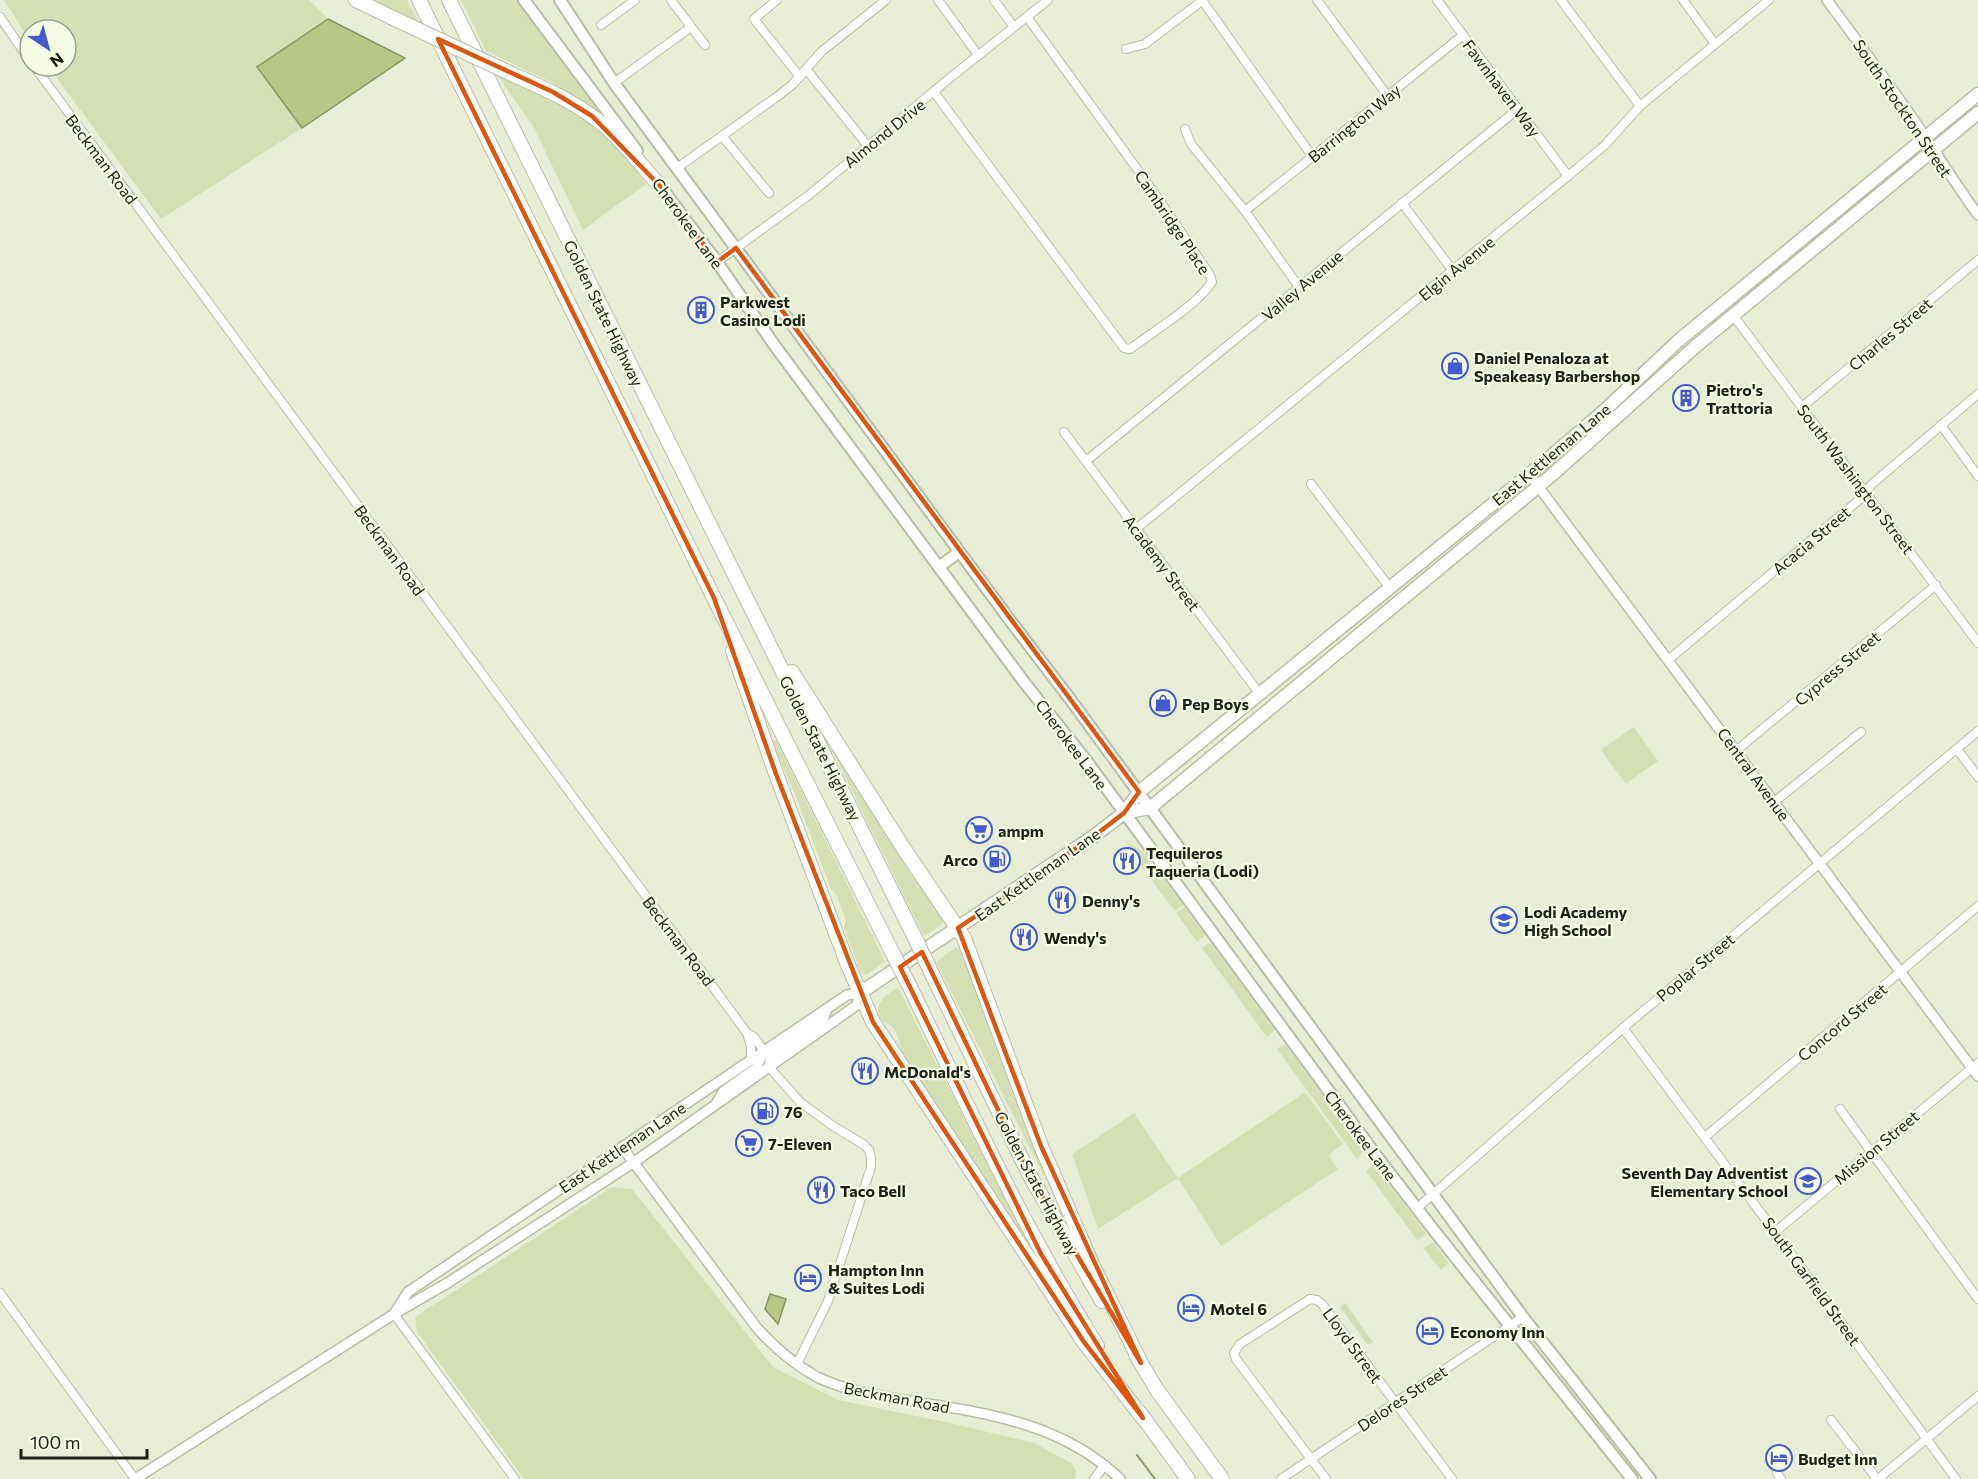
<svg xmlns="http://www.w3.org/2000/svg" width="1978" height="1479" font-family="Commissioner,sans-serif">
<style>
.green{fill:#d4e0b3}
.water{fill:#b7c887;stroke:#899666;stroke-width:1.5}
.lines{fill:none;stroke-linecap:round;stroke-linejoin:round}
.stream{stroke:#899666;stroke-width:2}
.minor-casing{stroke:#b7bea7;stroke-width:10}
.tertiary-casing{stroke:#b7bea7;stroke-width:12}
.secondary-casing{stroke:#b7bea7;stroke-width:14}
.primary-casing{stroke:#b7bea7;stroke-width:15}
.motorway-casing{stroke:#b7bea7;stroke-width:16}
.minor{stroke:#fff;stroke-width:8}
.tertiary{stroke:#fff;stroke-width:9}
.secondary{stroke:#fff;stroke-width:10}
.primary{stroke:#fff;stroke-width:12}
.motorway{stroke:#fff;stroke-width:14}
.motorway-bridge-casing{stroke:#b7bea7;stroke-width:16;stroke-linecap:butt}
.motorway-bridge{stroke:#fff;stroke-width:14}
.marked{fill:none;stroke:#de560d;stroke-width:4.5;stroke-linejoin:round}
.labels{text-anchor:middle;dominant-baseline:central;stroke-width:4.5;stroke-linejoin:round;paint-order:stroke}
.street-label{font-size:16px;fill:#1e2118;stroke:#f4fbe2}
.poi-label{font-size:16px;font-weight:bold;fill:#1e2118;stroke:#f4fbe2;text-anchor:start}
</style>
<rect width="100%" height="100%" fill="#e7eed5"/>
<!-- green -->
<g class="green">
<path d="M4,0H309L328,19L257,67L302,128L161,219L48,66H66V30H30V41Z"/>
<path d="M364,0H407L419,23Z"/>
<path d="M461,0H518L598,108L596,110L543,78L486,51Z"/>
<path d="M498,76C536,91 586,114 614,144C626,156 636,171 646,184L583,230L533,126Z"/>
<path d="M1634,727L1658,761L1626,784L1601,750Z"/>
<path d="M776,740L885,961L868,974L864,975L860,971L844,928L846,920L837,896L831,889L798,802L772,742Z"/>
<path d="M837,746L912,877L920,881L945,919L942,924L924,936L832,750Z"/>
<path d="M1126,842L1141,850L1150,861L1148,867L1144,870Z"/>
<path d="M1158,877L1163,878L1183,905L1175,911L1152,881Z"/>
<path d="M1184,907L1205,935L1197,942L1176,913Z"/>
<path d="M1209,943H1211L1275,1030L1267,1037L1202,948Z"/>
<path d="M956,947L963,952L1055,1184L1049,1186L936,962Z"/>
<path d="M898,987L1007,1203L1036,1256L1035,1257L901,1052C901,1043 898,1033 891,1026C889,1023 885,1023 883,1021C869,1007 887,994 898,987Z"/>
<path d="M1283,1045H1286L1363,1151L1357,1159L1277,1049Z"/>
<path d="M1305,1092L1343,1144L1328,1155L1338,1169L1221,1246L1178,1178L1098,1229L1072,1154L1134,1113L1178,1178Z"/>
<path d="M1372,1166H1375L1426,1233L1418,1241L1366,1171Z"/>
<path d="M612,1187L632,1189L773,1367L838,1400L950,1423L1034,1443L1071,1463L1076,1471L1075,1479H524L417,1332L415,1317Z"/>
<path d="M1433,1242L1449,1263L1441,1270L1423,1248Z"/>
<path d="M1345,1303L1373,1342L1368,1345L1340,1307Z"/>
</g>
<!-- water -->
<g class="water">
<path d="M328,19L405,58L302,128L257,67Z"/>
<path d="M770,1294L786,1299L778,1324L765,1309Z"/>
</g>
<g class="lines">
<!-- stream -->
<path class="stream" d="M1137,1455L1155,1479"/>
<defs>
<g id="minor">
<path d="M671,0L705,45"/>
<path d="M777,0L754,19L800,77"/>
<path d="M938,0L978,55"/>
<path d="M994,0L1014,27"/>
<path d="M1202,0L1312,156"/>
<path d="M1317,0L1387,95"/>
<path d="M1437,0L1568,176"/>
<path d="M1561,0L1640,106"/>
<path d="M1683,0L1715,44"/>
<path d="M0,17L30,61"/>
<path d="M601,25L635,0"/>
<path d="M1126,49L1145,44L1203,0"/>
<path d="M34,66L747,1033L754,1037L764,1051"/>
<path d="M806,69L868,146"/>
<path d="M614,83L691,27"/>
<path d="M934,92L1124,348L1130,349C1154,331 1196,306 1212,282L1210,275L1153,191L1027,17"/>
<path d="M1185,129L1191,144L1245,211L1299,287"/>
<path d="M722,136L769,193"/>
<path d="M677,168L778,96L793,84L821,52L886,0"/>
<path d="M1402,203L1453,271"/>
<path d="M1245,211L1463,35"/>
<path d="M717,262L809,195L951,77L1048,0"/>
<path d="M1733,315L1978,643"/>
<path d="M1802,407L1978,260"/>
<path d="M1941,425L1978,476"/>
<path d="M1064,432L1259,693"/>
<path d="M1086,461L1518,109"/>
<path d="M1311,484L1390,588"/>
<path d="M1136,529L1568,176L1605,145L1640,106L1769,0"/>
<path d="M1668,660L1859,500L1872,484L1978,394"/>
<path d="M1957,749L1978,777"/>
<path d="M1737,750L1936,585"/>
<path d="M1774,802L1861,732"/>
<path d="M1623,1028L1775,1232L1956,1479"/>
<path d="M747,1033L751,1047V1060"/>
<path d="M769,1067L800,1102L833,1126L863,1144L869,1150L871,1158V1167L828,1301L797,1364"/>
<path d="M1840,1109L1978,1299"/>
<path d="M1705,1137L1978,906"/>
<path d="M1416,1209L1623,1028L1978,731"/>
<path d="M1775,1232L1978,1063"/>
<path d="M0,1293L135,1479"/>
<path d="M394,1314L515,1479"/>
<path d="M1831,1420L1877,1479"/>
<path d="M1777,1473L1781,1479"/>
<path d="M1094,1479L1105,1465"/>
<path d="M1281,1479L1523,1317"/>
<path d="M1326,1479L1236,1359L1234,1353L1240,1344L1310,1299L1317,1300L1322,1304L1452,1479"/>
<path d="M1878,1479L1978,1396"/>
</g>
<g id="tertiary">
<path d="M1827,0C1860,45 1893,89 1924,135C1942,162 1959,189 1978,215"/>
<path d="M1529,474L1978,1076"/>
<path d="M769,1067L771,1056L823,1020L827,1009"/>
<path d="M717,1102L723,1092L756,1068L764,1052"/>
<path d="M622,1147L757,1328C774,1347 795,1365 817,1377C846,1391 879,1396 910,1401C986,1413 1062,1423 1120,1479"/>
<path d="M135,1479L394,1314L449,1282L633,1163L857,1005L860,993L847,995L408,1292L394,1314"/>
</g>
<g id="secondary">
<path d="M524,0L637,151"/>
<path d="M560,0L614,83L1012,623L1070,699L1523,1317L1650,1479"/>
<path d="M655,179L717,262L775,346L1024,682L1085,759L1375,1154L1436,1233L1632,1479"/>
<path d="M939,567L959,552"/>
</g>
<g id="primary">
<path d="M1124,813L1150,808L1552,475L1696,346L1978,113"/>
<path d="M860,993L1094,836L1124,813L1139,792L1543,463L1605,410L1678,341L1978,94"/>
</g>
<g id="motorway">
<path d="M356,0L393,18"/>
<path d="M419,0L714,598L892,952"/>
<path d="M449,0L914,936"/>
<path d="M516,76C548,90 579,104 606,127C625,144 642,166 659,185"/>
<path d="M733,651L776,774L848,965L873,1022L1084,1342L1143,1418"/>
<path d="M792,672L904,849L964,938L1041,1146L1092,1264L1141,1363"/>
<path d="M933,976L1029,1174L1102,1301"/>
<path d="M910,987C969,1109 1025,1231 1097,1346"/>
<path d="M1136,1355L1157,1390L1222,1479"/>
<path d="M1140,1413L1188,1479"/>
</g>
</defs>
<!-- minor casing -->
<use href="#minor" class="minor-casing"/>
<!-- tertiary casing -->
<use href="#tertiary" class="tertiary-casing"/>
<!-- secondary casing -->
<use href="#secondary" class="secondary-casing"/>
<!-- primary casing -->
<use href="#primary" class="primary-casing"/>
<!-- motorway casing -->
<use href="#motorway" class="motorway-casing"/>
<!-- minor -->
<use href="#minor" class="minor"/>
<!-- tertiary -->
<use href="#tertiary" class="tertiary"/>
<!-- secondary -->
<use href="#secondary" class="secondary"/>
<!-- primary -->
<use href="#primary" class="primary"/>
<!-- motorway -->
<use href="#motorway" class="motorway"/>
<defs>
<g id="motorway-bridge">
<path d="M393,18L516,76"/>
<path d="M914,936L933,976"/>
<path d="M892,952L910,987"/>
</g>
</defs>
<!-- motorway-bridge casing -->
<use href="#motorway-bridge" class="motorway-bridge-casing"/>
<!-- motorway-bridge -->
<use href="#motorway-bridge" class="motorway-bridge"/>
</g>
<!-- marked area -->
<path class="marked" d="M438,39L553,92L592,116L659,185L717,262L736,248L1139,792L1124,813L1094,836L958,928L1041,1146L1141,1363L1029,1174L922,952L900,967L1041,1254L1143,1418L1084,1342L873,1022L776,774L714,598Z"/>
<!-- icons -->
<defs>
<symbol id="building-ring" viewBox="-11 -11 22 22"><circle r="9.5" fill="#f4fbe2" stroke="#445bcf" stroke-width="1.5"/><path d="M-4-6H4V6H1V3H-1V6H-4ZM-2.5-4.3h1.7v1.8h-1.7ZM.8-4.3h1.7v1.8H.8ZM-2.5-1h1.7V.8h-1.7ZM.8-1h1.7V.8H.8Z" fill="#445bcf"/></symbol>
<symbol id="shop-ring" viewBox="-11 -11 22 22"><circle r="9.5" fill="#f4fbe2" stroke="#445bcf" stroke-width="1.5"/><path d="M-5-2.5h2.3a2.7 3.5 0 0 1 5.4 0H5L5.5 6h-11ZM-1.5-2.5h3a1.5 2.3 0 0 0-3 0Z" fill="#445bcf"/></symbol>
<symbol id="supermarket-ring" viewBox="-11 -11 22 22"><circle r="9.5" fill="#f4fbe2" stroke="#445bcf" stroke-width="1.5"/><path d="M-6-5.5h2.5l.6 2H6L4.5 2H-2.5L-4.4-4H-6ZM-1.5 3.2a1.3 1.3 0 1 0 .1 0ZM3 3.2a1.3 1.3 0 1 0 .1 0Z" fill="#445bcf"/></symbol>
<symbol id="fuel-ring" viewBox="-11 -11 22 22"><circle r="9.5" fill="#f4fbe2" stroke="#445bcf" stroke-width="1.5"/><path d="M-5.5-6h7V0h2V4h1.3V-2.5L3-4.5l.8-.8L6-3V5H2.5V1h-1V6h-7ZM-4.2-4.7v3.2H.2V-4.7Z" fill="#445bcf"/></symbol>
<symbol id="restaurant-ring" viewBox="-11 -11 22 22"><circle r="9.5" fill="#f4fbe2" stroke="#445bcf" stroke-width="1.5"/><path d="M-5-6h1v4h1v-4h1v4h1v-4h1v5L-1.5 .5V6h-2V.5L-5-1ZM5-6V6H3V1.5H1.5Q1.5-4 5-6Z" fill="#445bcf"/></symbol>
<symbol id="school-ring" viewBox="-11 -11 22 22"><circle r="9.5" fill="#f4fbe2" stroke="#445bcf" stroke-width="1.5"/><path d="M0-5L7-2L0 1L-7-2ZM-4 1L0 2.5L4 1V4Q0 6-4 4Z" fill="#445bcf"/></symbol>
<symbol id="hotel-ring" viewBox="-11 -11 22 22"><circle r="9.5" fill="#f4fbe2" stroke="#445bcf" stroke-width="1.5"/><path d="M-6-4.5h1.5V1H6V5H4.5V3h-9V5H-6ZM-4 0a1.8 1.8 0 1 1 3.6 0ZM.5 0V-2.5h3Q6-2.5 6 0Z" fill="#445bcf"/></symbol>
</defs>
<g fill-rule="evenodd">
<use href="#building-ring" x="686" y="295" width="30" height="30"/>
<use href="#shop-ring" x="1440" y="351" width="30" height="30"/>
<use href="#building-ring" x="1671" y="383" width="30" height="30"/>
<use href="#shop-ring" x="1148" y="688" width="30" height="30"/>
<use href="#supermarket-ring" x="964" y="815" width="30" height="30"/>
<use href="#fuel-ring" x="982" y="844" width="30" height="30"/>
<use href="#restaurant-ring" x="1112" y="846" width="30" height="30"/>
<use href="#restaurant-ring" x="1047" y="885" width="30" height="30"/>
<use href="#school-ring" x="1489" y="905" width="30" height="30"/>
<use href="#restaurant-ring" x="1009" y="922" width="30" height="30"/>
<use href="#restaurant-ring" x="850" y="1056" width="30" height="30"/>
<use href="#fuel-ring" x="750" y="1096" width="30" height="30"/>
<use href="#supermarket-ring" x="734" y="1128" width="30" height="30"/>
<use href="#school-ring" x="1793" y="1166" width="30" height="30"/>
<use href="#restaurant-ring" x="806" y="1175" width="30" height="30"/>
<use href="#hotel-ring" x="793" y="1263" width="30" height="30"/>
<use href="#hotel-ring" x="1176" y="1293" width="30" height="30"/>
<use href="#hotel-ring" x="1415" y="1316" width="30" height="30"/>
<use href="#hotel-ring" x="1764" y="1443" width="30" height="30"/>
</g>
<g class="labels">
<!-- street labels -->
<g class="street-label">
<text transform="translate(1502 88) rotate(53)">Fawnhaven Way</text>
<text transform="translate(1903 108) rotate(56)">South Stockton Street</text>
<text transform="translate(1354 123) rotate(-39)">Barrington Way</text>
<text transform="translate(884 133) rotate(-39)">Almond Drive</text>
<text transform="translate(102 159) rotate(53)">Beckman Road</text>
<text transform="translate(1173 222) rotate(56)">Cambridge Place</text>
<text transform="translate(688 223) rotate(54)">Cherokee Lane</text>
<text transform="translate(1456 268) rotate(-39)">Elgin Avenue</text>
<text transform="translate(1302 285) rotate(-40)">Valley Avenue</text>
<text transform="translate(604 313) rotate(64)">Golden State Highway</text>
<text transform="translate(1890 334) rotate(-40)">Charles Street</text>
<text transform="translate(1551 454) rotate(-40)">East Kettleman Lane</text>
<text transform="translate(1856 479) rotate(53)">South Washington Street</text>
<text transform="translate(1811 540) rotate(-40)">Acacia Street</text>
<text transform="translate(390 550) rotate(54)">Beckman Road</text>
<text transform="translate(1162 563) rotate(53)">Academy Street</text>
<text transform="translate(1837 668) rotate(-40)">Cypress Street</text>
<text transform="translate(1072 744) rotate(53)">Cherokee Lane</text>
<text transform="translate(821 748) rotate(63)">Golden State Highway</text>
<text transform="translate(1754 774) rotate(54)">Central Avenue</text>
<text transform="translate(1037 874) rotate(-35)">East Kettleman Lane</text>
<text transform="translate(679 941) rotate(53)">Beckman Road</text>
<text transform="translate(1695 967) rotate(-40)">Poplar Street</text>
<text transform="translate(1842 1022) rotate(-40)">Concord Street</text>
<text transform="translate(1361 1135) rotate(53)">Cherokee Lane</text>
<text transform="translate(622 1147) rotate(-34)">East Kettleman Lane</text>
<text transform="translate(1876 1147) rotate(-40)">Mission Street</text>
<text transform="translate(1037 1183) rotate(62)">Golden State Highway</text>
<text transform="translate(1812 1281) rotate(54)">South Garfield Street</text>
<text transform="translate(1353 1345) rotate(54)">Lloyd Street</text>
<text transform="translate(897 1397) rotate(11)">Beckman Road</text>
<text transform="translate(1402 1398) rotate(-34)">Delores Street</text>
</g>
<!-- poi labels -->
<g class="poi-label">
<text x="720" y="301">Parkwest<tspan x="720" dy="18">Casino Lodi</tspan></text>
<text x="1474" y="357">Daniel Penaloza at<tspan x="1474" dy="18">Speakeasy Barbershop</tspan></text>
<text x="1706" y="389">Pietro's<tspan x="1706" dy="18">Trattoria</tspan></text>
<text x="1182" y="703">Pep Boys</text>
<text x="998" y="830">ampm</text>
<text x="1146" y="852">Tequileros<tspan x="1146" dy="18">Taqueria (Lodi)</tspan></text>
<text x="978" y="859" text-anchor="end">Arco</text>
<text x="1082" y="900">Denny's</text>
<text x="1524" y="911">Lodi Academy<tspan x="1524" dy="18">High School</tspan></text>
<text x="1044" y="937">Wendy's</text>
<text x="884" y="1071">McDonald's</text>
<text x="784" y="1111">76</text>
<text x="768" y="1143">7-Eleven</text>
<text x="1788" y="1172" text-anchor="end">Seventh Day Adventist<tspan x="1788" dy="18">Elementary School</tspan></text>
<text x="840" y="1190">Taco Bell</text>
<text x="828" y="1269">Hampton Inn<tspan x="828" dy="18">&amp; Suites Lodi</tspan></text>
<text x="1210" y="1308">Motel 6</text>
<text x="1450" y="1331">Economy Inn</text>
<text x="1798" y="1458">Budget Inn</text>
</g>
</g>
<!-- north arrow -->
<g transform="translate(48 48) rotate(144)"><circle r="28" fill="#f4fbe2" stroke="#9ea491" stroke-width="1.5"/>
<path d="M0-4.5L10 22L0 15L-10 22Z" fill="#445bcf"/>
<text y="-9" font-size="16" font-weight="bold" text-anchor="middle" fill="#1e2118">N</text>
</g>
<!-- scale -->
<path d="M21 1449v9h126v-9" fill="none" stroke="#1e2118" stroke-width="3"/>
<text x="30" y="1449" font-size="18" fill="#1e2118" stroke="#f4fbe2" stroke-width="4.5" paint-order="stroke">100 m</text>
</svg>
